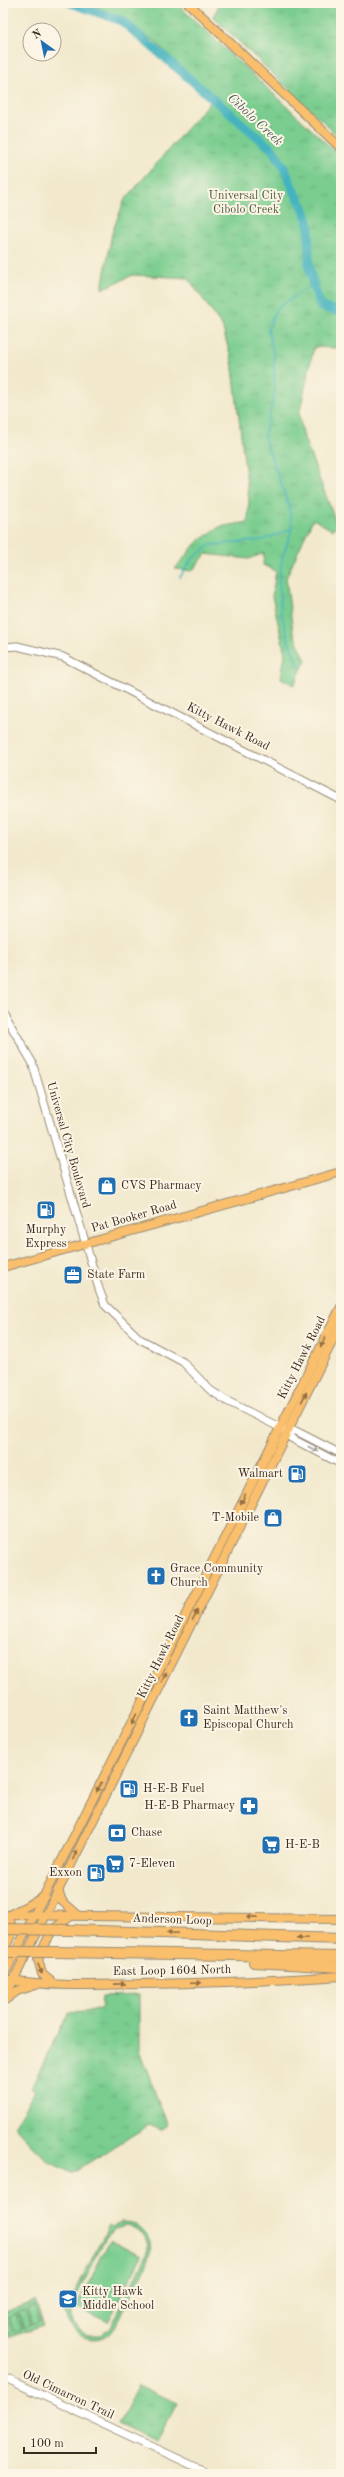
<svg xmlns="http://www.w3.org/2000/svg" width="344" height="2477" font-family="'Old Standard TT',serif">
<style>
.grass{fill:url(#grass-tufts);stroke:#5a7c56}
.garden{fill:#7acd8f;stroke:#5a7c56;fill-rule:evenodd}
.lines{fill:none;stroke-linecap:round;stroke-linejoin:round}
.stream{stroke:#44b3bf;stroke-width:1.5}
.river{stroke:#44b3bf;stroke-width:9}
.minor-casing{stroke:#968a76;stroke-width:9}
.major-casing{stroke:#968a76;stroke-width:10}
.highway-casing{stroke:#968a76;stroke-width:12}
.minor{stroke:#fff;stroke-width:7}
.major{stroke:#f9bf6d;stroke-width:8}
.highway{stroke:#f9bf6d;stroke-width:10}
.highway-bridge-casing{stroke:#968a76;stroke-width:12;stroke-linecap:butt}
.highway-bridge{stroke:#f9bf6d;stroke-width:10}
.oneway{fill:#906d42}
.oneway2{fill:#a79f9a}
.labels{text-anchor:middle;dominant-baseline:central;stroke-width:4;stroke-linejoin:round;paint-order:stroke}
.park-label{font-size:12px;fill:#4e5b40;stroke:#fcf5e5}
.street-label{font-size:12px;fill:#3b2a1e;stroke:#fcf5e5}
.poi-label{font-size:12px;fill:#3b2a1e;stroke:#fcf5e5;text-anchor:start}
.water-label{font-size:13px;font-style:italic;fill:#3e5a56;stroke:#fcf5e5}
</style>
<defs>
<pattern id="grass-tufts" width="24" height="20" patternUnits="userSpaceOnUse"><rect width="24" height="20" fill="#7acd8f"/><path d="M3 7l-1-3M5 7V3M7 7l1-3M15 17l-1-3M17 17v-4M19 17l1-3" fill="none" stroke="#6ab07b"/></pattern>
</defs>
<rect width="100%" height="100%" fill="#fcf5e5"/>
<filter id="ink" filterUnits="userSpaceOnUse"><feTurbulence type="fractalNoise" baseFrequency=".025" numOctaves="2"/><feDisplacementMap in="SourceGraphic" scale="8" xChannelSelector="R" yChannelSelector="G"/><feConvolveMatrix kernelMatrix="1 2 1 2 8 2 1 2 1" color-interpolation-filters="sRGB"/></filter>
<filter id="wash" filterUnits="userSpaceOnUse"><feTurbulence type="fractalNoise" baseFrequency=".012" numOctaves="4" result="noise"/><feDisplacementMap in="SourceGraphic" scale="16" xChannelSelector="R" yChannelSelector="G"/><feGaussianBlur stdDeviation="0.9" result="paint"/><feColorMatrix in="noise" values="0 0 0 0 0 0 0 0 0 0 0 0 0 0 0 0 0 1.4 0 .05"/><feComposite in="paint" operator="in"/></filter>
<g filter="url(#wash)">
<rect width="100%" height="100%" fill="#f2e9cd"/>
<!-- grass -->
<g class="grass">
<path d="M82,3H176L341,157V348L314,347L299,415L304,438L337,525L332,530L313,519L286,578L293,632L306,660L294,685L281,678L285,654L272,596L276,571L263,565L264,553L249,559L206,554L192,571L175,569L196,543L219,527L248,522L249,501L232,361L222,326L188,278L133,275L102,289L112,233L124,201L213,98L153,40L104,11Z"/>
<path d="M220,3H341V139L213,17Z"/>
<path d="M139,1995V2050L168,2125L161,2130L149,2125L72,2173L47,2161L14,2126L35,2091L31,2087L69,2012L101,2010L102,1996Z"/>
<path d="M35,2301L44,2326L4,2339L3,2313Z"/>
<path d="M138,2385L177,2403L157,2442L118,2424Z"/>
</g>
<!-- garden -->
<g class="garden">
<path d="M121,2223C130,2223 138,2224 144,2231C162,2249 139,2279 130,2297C124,2308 119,2323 111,2332C94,2347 70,2336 67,2315L64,2314L109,2225L112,2227ZM126,2226C141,2228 151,2240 147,2255L111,2327L100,2335H86L73,2324L71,2307L107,2235L115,2229Z"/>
<path d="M110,2240L142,2255L108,2322L76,2307Z"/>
<path d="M34,2306L40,2322L33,2325L27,2309Z"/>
<path d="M25,2310L31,2325L24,2328L18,2312Z"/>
<path d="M16,2313L22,2329L15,2332L9,2316Z"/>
<path d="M7,2316L12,2332L5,2335L3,2318Z"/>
</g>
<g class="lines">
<!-- stream -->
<g class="stream">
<path d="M180,577L192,559L210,545L263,540L291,529"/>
<path d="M299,667L289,642L281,613L279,581L282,559L292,529L289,506L264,437L275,392L274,356L268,329L276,309L313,284"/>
</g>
<!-- river -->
<path class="river" d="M71,3L122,21L273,150L284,167L293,189L303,207L309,225V266L313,284L321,307L341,312"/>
</g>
</g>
<g filter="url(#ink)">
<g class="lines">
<defs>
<g id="minor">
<path d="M3,647L17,646L63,657L341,800"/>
<path d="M3,1012L32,1062L99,1289L105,1305L140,1339L183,1362L210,1390L227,1401L287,1431H296L341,1454"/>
<path d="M287,1431L291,1438L341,1464"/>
<path d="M3,2377L211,2474"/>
</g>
<g id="major">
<path d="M188,3L341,148"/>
<path d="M3,1267L341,1172"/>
<path d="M58,1890L62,1901L78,1915"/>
<path d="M11,1914L44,1897"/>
<path d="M3,1915L341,1919"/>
<path d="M3,1917L10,1921L13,1931L3,1952"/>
<path d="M3,1977L341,1307"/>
<path d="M10,1980C53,1987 97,1985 141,1984C208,1983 274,1981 341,1976"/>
<path d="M53,1983L42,1974L38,1959L52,1930L71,1916"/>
<path d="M5,2000L17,1991L36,1985"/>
<path d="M3,2001L341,1324"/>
</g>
<g id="highway">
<path d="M68,1930L341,1939"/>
<path d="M54,1952L341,1957"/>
<path d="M254,1962L341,1967"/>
</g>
</defs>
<!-- minor casing -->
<use href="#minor" class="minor-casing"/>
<!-- major casing -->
<use href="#major" class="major-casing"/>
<!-- highway casing -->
<use href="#highway" class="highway-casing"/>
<!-- minor -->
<use href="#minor" class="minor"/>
<!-- major -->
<use href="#major" class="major"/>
<!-- highway -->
<use href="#highway" class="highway"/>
<defs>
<g id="highway-bridge">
<path d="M3,1929L68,1930"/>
<path d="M3,1952H54"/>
</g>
</defs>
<!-- highway-bridge casing -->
<use href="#highway-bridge" class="highway-bridge-casing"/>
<!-- highway-bridge -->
<use href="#highway-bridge" class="highway-bridge"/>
</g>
<!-- one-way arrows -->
<defs><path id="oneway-solid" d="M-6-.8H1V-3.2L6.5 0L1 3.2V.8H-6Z"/></defs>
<g class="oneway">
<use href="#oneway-solid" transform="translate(323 1342) rotate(117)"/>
<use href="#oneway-solid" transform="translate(304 1397) rotate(-63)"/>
<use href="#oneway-solid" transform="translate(243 1499) rotate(117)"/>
<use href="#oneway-solid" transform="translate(195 1615) rotate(-63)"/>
<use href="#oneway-solid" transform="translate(164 1677) rotate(-64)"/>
<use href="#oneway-solid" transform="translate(134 1719) rotate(116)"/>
<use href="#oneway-solid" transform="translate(99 1787) rotate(117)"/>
<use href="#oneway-solid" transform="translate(75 1855) rotate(-64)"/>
<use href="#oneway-solid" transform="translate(252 1917) rotate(-179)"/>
<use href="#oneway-solid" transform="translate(172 1933) rotate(-178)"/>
<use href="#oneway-solid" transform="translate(302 1938) rotate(-178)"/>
<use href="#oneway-solid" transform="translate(40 1969) rotate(68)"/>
<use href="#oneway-solid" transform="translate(196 1983) rotate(-2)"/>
<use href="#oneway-solid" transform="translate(120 1984) rotate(-1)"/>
</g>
<use class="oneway2" href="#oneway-solid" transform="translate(313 1449) rotate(27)"/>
</g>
<!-- icons -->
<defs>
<symbol id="shop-square" viewBox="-11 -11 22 22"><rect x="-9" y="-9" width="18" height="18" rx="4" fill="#1f6fb2" stroke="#fcf5e5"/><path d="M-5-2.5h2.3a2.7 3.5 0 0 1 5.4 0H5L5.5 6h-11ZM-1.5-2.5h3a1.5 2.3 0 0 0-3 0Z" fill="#fff"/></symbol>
<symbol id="fuel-square" viewBox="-11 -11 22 22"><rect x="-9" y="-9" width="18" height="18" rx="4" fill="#1f6fb2" stroke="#fcf5e5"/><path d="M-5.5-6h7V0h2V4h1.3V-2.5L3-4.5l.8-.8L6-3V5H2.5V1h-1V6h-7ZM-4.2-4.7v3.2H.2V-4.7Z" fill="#fff"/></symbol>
<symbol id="office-square" viewBox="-11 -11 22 22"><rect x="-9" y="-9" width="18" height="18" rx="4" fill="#1f6fb2" stroke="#fcf5e5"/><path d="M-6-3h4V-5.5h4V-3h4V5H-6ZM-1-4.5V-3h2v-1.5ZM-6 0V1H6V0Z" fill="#fff"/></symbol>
<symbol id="church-square" viewBox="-11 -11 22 22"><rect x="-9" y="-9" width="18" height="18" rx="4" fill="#1f6fb2" stroke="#fcf5e5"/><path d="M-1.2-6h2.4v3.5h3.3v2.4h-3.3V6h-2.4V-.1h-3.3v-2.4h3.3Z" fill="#fff"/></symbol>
<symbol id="pharmacy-square" viewBox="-11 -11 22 22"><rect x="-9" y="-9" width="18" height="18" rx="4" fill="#1f6fb2" stroke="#fcf5e5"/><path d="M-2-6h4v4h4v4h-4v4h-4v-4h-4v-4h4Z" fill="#fff"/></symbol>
<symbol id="bank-square" viewBox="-11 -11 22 22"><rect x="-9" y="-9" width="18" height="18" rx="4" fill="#1f6fb2" stroke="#fcf5e5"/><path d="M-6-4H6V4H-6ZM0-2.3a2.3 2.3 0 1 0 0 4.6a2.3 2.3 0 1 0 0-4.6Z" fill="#fff"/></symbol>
<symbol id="supermarket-square" viewBox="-11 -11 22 22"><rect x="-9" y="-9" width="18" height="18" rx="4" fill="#1f6fb2" stroke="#fcf5e5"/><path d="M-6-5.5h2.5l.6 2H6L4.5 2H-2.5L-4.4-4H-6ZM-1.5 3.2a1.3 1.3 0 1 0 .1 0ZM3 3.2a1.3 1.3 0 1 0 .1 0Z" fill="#fff"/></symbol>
<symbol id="school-square" viewBox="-11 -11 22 22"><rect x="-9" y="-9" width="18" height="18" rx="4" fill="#1f6fb2" stroke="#fcf5e5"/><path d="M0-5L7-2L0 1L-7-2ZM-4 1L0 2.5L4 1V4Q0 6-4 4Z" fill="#fff"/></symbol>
</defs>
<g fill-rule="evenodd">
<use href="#shop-square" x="96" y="1175" width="22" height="22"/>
<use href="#fuel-square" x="35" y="1199" width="22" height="22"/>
<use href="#office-square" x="62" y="1264" width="22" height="22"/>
<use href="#fuel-square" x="286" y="1463" width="22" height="22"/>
<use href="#shop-square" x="262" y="1507" width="22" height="22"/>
<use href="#church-square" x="145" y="1565" width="22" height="22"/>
<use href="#church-square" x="178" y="1707" width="22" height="22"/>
<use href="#fuel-square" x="118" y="1778" width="22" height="22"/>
<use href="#pharmacy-square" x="238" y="1795" width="22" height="22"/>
<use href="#bank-square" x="106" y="1822" width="22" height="22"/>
<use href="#supermarket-square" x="260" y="1834" width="22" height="22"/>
<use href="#supermarket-square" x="104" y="1853" width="22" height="22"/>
<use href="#fuel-square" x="85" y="1862" width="22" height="22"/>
<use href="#school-square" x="57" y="2288" width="22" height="22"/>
</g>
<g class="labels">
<!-- park labels -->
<g class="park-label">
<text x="246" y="196">Universal City<tspan x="246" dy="14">Cibolo Creek</tspan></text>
</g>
<!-- street labels -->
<g class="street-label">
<text transform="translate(228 727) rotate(27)">Kitty Hawk Road</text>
<text transform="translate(68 1145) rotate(74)">Universal City Boulevard</text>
<text transform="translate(134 1217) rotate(-16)">Pat Booker Road</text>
<text transform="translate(302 1358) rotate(-63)">Kitty Hawk Road</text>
<text transform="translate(161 1657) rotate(-64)">Kitty Hawk Road</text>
<text transform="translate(172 1920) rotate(2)">Anderson Loop</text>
<text transform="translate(172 1971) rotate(-1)">East Loop 1604 North</text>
<text transform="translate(68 2395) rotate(25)">Old Cimarron Trail</text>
</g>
<!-- poi labels -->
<g class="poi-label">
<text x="121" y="1186">CVS Pharmacy</text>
<text x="46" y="1230" text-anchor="middle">Murphy<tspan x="46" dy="14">Express</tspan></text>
<text x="87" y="1275">State Farm</text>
<text x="283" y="1474" text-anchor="end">Walmart</text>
<text x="259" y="1518" text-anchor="end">T-Mobile</text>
<text x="170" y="1569">Grace Community<tspan x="170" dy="14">Church</tspan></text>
<text x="203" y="1711">Saint Matthew's<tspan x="203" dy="14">Episcopal Church</tspan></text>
<text x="143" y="1789">H-E-B Fuel</text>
<text x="235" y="1806" text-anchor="end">H-E-B Pharmacy</text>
<text x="131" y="1833">Chase</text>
<text x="285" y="1845">H-E-B</text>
<text x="129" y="1864">7-Eleven</text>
<text x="82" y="1873" text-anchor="end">Exxon</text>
<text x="82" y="2292">Kitty Hawk<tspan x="82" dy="14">Middle School</tspan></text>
</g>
<!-- water labels -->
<g class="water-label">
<text transform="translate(255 120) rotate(43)">Cibolo Creek</text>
</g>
</g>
<!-- margin -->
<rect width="344" height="2477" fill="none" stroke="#fcf5e5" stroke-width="16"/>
<!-- north arrow -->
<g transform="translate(42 42) rotate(327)"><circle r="19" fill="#fcf5e5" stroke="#afa495"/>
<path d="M0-3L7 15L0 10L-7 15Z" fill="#1f6fb2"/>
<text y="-6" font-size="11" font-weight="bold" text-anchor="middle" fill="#3b2a1e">N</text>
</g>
<!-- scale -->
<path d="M24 2447v6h72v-6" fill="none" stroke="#3b2a1e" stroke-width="2"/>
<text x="30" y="2447" font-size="12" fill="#3b2a1e" stroke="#fcf5e5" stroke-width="3" paint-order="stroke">100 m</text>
</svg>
